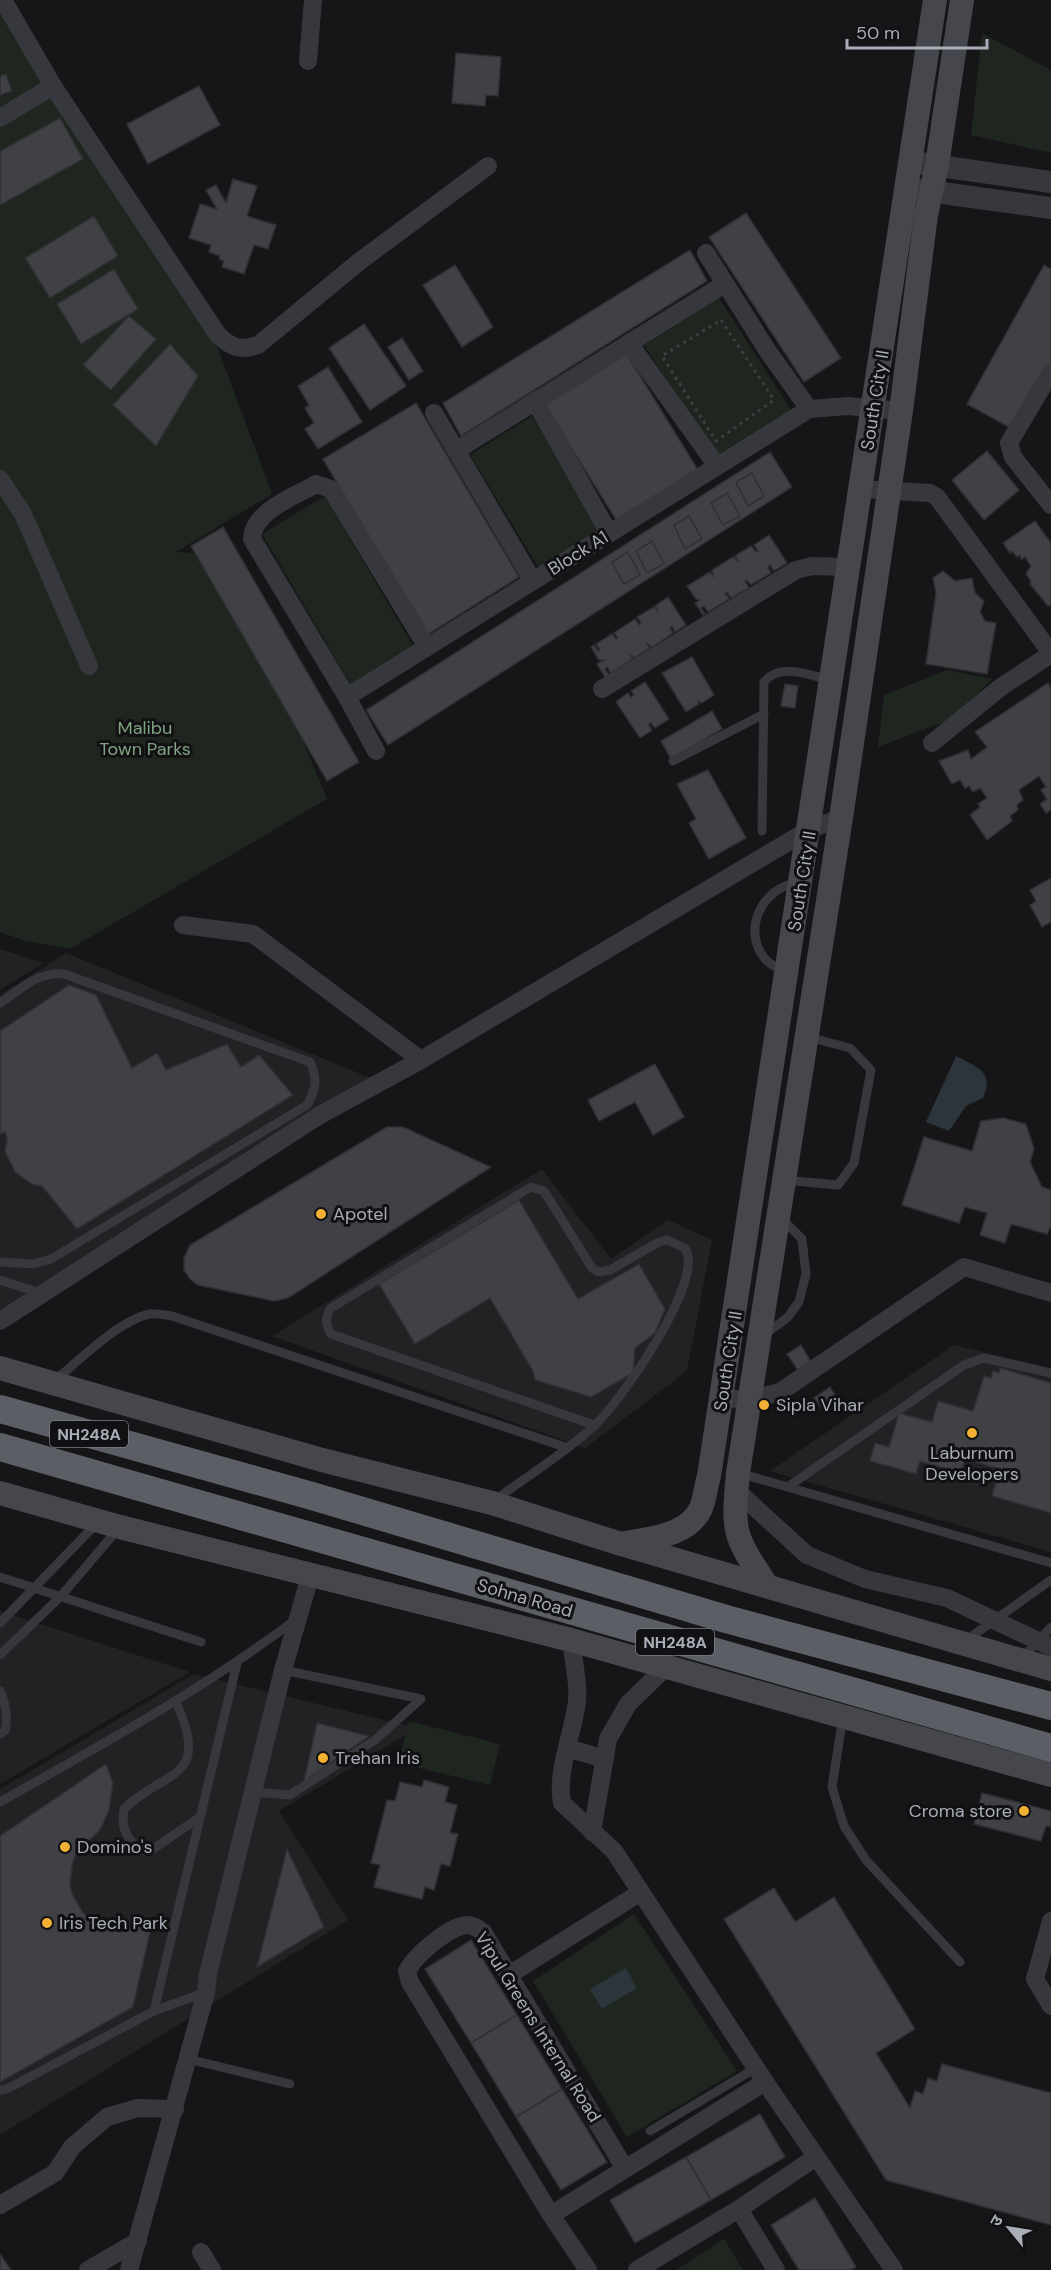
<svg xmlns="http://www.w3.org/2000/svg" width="1051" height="2270" font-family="'DM Sans','Noto Sans Devanagari',sans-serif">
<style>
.built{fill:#222225}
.green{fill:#1e261f}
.water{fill:#2c353c}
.building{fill:#404145;stroke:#303034;stroke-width:1.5}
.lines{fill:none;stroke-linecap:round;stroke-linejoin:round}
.path{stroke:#3d3f44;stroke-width:3;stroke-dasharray:3 4.5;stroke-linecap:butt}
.service{stroke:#37383d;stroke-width:9}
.minor{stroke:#37383d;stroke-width:18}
.tertiary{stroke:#37383d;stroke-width:22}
.secondary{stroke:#45474d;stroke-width:24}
.trunk{stroke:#5b5e65;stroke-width:28}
.poi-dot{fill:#f2b134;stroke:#111113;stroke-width:2}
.labels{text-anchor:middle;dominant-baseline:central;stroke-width:6;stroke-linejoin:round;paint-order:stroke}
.shield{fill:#111113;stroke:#7b7e86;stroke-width:1.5}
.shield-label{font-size:16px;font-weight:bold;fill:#a8adb8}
.street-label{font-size:18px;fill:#a8adb8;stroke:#111113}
.park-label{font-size:18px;fill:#7fa381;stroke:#111113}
.poi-label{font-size:18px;fill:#a8adb8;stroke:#111113;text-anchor:start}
</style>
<rect width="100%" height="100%" fill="#161618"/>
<!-- built -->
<g class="built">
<path d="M0,949L44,963L0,990Z"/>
<path d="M66,953L378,1081L0,1317V995Z"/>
<path d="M542,1169L611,1259L668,1220L712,1240L687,1371L585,1448L272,1336Z"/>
<path d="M954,1345L1051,1368V1552L770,1471Z"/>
<path d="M0,1611L190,1672L0,1784Z"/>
<path d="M194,1674L417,1728L279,1811L348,1920L0,2135V1789Z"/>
</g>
<!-- green -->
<g class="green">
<path d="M0,1L213,335L272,494L176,552L226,554L327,799L70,949L25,941L0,932Z"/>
<path d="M982,33L1051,70V153L971,135Z"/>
<path d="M719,298L793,413L718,460L644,345Z"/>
<path d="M532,416L603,533L541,572L470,455Z"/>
<path d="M325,496L416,651L354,690L262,534Z"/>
<path d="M947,670L992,679L952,719L878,747L884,695Z"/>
<path d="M409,1721L500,1744L490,1785L398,1763Z"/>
<path d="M634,1914L737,2071L627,2137L533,1981Z"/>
<path d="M724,2239L743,2270H676Z"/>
</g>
<!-- water -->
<g class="water">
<path d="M956,1056C976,1067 995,1071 983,1098L966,1106L949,1131L926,1122Z"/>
<path d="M626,1968L637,1988L602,2009L590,1989Z"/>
</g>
<!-- building -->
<g class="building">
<path d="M456,53L501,57L498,96L486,95L485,106L452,103Z"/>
<path d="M6,74L12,91L0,95V76Z"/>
<path d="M199,86L220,125L148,164L127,124Z"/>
<path d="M60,118L83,159L0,205V151Z"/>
<path d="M233,179L257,186L247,216L276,225L268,249L254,245L244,274L222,267L224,261L219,259L220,256L209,252L211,245L189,238L200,204L217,209L206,190L216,185L226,203Z"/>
<path d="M746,213L841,358L804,382L709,237Z"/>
<path d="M94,216L118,256L50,298L25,258Z"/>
<path d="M690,250L707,281L461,436L443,403Z"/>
<path d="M455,265L493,327L462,347L423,285Z"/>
<path d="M1044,265L1051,269V364L1014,430L967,404Z"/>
<path d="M114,269L138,309L81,344L57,304Z"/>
<path d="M129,316L156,339L111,390L83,365Z"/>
<path d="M364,324L406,386L370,410L329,348Z"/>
<path d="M402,338L423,371L409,380L388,347Z"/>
<path d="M170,344L198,376L156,446L113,405Z"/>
<path d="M626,353L698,470L617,521L544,404Z"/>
<path d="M328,367L362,422L318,449L305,429L314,423L305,408L309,405L298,386Z"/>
<path d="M416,403L519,577L427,635L323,459Z"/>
<path d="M987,451L1019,490L984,520L952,480Z"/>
<path d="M770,452L792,487L388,745L366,710Z"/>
<path d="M752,473L764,496L748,506L736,482Z"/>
<path d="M727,493L740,516L723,525L711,503Z"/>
<path d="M689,516L702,539L685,549L674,525Z"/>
<path d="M1035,521L1051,543V605L1048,606L1030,584L1031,581L1026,574L1031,566L1025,557L1021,560L1020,555L1017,557L1012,551L1010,553L1003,543Z"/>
<path d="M223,527L359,762L327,781L191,546Z"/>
<path d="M769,535L787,563L774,571L770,565L768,567L771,573L751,585L747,580L745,581L749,588L731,598L727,592L725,593L729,599L708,612L704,606L701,608L705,614L703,615L695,603L700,600L696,599L687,586L710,572L714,577L712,570L733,557L739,562L735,556L751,546L756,552L758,551L754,545Z"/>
<path d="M652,541L664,564L647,573L636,551Z"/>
<path d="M628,552L640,575L624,584L612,562Z"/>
<path d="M943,571L955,581L972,578L975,593L984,601L980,612L985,621L996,623L987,674L926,664L936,593L933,578Z"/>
<path d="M668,597L686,625L675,632L672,626L670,628L673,633L652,647L646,642L650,648L634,658L629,653L632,659L611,673L607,667L605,669L609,675L605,677L597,664L604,660H599L591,647L594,645L598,651L600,650L596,644L612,634L616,639L618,638L614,633L635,619L639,625L641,623L637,617L654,607L659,612L655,606Z"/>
<path d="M692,657L714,695L702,703L698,701L699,704L686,712L662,673Z"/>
<path d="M645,682L669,719L655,728L651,723L648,724L652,730L640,738L616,702L628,693L631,697L634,695L631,691Z"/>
<path d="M1048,683L1051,688V810L1046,813L1040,804L1047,799L1041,790L1046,787L1039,776L1019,790L1023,800L1017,805L1018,810L1010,816L1012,821L987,840L970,815L980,807L978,804L987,798L980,788L973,792L969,786L965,788L960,780L952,784L939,761L968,750L971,759L987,747L975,732Z"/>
<path d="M785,684L798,686L795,708L781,706Z"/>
<path d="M712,711L722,729L671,759L661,741Z"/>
<path d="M708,770L746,838L709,859L689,823L696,819L677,784Z"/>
<path d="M1051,878V922L1042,927L1030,905L1036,901L1030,890Z"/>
<path d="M69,985L96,995L132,1068L157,1053L166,1070L227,1044L241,1067L259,1055L293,1095L77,1229L42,1186L32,1184L15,1172L5,1151L7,1138L5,1132L0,1134V1031Z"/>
<path d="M655,1064L684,1117L653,1135L635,1102L599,1121L588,1100Z"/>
<path d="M1003,1118L1026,1124L1034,1149L1030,1162L1042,1187L1051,1190V1226L1047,1234L1011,1224L1005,1243L980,1235L987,1213L965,1207L959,1223L902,1205L924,1137L972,1151L981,1121Z"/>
<path d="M387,1127H403L491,1167L288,1298L274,1301L198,1285L190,1279L184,1270V1258L190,1245Z"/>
<path d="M519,1200L578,1299L639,1264L665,1309L655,1333L635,1348L633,1373L591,1397L535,1380L533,1371L490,1298L415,1344L379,1284Z"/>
<path d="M801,1345L812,1364L799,1372L787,1354Z"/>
<path d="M1000,1368L1051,1383V1513L992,1496L1000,1469L965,1459L961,1473L920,1461L916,1474L870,1461L875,1443L889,1447L899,1413L932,1422L938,1401L973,1411L984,1376L991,1378L993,1371L999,1373Z"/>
<path d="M830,1387L837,1398L821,1408L814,1398Z"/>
<path d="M317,1723L369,1736L304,1781Z"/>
<path d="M106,1764L113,1783L109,1810L100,1830L78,1851L73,1861L70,1883L72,1894L83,1913L101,1926L123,1931L144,1925L153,1919L133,2007L0,2082V1836Z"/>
<path d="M424,1780L449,1787L445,1802L457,1805L450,1833L458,1834L450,1866L441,1864L434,1890L425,1887L422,1899L374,1887L380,1865L371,1863L387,1800L395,1801L400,1782L422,1787Z"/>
<path d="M982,1793L1051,1811V1827L1046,1826L1041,1841L974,1824Z"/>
<path d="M287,1849L324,1927L257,1967Z"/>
<path d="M774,1888L795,1922L834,1897L915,2029L876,2053L910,2108L915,2091L923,2094L928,2078L937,2081L942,2064L1051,2093V2225L886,2180L724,1919Z"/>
<path d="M471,1940L517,2015L471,2043L425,1969Z"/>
<path d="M517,2015L562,2089L516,2117L471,2043Z"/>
<path d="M562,2089L607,2162L561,2190L516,2117Z"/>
<path d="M760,2114L785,2157L711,2200L686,2157Z"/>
<path d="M686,2157L711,2200L635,2243L610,2200Z"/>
<path d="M815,2198L856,2267L850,2270H799L771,2225Z"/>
<path d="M0,2254L11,2270H0Z"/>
</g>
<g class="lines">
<!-- path -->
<path class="path" d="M721,320L774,400L716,441L662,356Z"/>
<!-- service -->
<g class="service">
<path d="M673,761L764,714"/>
<path d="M762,831L764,682C780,662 809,675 830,680"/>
<path d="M786,972C779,969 771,965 766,960C740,931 763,885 799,883"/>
<path d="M0,1003C21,989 38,971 64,974L310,1062C318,1079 316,1089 307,1105L51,1259L33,1264L0,1262"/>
<path d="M784,1180L838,1185L854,1163L871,1070L850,1048L808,1037"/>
<path d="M0,1280L40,1293"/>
<path d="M765,1334L787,1318L799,1302L806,1274L802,1239L782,1219"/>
<path d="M54,1381C79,1361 118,1321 149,1314C156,1313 165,1315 172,1316L565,1447"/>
<path d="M739,1473L1051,1563"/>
<path d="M789,1486L964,1365L984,1358L1051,1373"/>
<path d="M494,1501C527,1476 564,1454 594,1426C620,1402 706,1280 685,1248L667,1240L659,1242L610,1270L598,1272L592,1268L544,1191L531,1187L331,1308C325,1318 325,1324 331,1334L594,1425"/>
<path d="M0,1577L201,1642"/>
<path d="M0,1623L97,1523"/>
<path d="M965,1641L1051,1580"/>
<path d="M0,1655L61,1596L118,1529"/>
<path d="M1021,1659L1051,1627"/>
<path d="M0,1691C6,1704 8,1717 5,1731L0,1734"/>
<path d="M176,1702C212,1781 165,1769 124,1809C120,1827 128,1844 145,1851L153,1849L200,1817"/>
<path d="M843,1716L832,1787L844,1826L866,1860L960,1962"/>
<path d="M254,1792L290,1795L375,1740L421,1699L283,1670"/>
<path d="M0,1802C101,1745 202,1690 295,1620"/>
<path d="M154,2011L237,1663"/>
<path d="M188,2059L290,2084"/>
<path d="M0,2090L7,2089L154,2011L206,1992"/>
<path d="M650,2131L756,2068"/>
</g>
<!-- minor -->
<g class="minor">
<path d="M3,0L53,86L218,335C232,348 240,351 258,345L360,261L488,166"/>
<path d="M308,61L313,0"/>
<path d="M0,118L53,86"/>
<path d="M706,253L767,350L809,409"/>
<path d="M629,343L717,466"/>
<path d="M1051,372L1009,443L1013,457L1051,505"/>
<path d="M535,401L609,533"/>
<path d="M434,413L533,581"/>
<path d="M457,450L723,285"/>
<path d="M0,479L23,514L89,666"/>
<path d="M861,489L930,493L937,497L1051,653"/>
<path d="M602,689L796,570L812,566L849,567"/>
<path d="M347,697L809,409L848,406L901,411"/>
<path d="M932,743L1001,687L1051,654"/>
<path d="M376,751L347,697L252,539C253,511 294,497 316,484L331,489L427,647"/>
<path d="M183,925L253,934L421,1060"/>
<path d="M0,1321L320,1115L421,1060L810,829L841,818"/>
<path d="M723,1398L749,1400L780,1392L964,1267L1051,1293"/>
<path d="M737,1491L807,1555L865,1579L947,1598L1051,1647"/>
<path d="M571,1640C573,1660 579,1682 577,1701C573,1735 556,1770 562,1803L614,1851L765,2082L894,2270"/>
<path d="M567,1748L605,1759"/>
<path d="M592,1832L608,1739L628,1704L666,1667"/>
<path d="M1051,1921L1035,1979L1051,2006"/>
<path d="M509,1975L641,1892"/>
<path d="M0,2205L55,2173L72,2147L107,2117L138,2108L175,2109"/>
<path d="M739,2209L776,2270"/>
<path d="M551,2215L765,2082"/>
<path d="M201,2252L212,2270"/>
<path d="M88,2270L138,2241"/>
<path d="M129,2270L206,1992L208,1974L283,1670L311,1573"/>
<path d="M588,2270L551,2215L410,1982L407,1971C415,1955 449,1927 466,1925C474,1925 477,1928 483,1932L624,2167"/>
<path d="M637,2270L739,2209L816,2157"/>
</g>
<!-- tertiary -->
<g class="tertiary">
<path d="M912,162L1051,182"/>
<path d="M913,189L1051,208"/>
</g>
<!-- secondary -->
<g class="secondary">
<path d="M0,1368L322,1460L492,1503L621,1544L1051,1669"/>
<path d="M0,1493L120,1527L571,1640L1051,1775"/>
<path d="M621,1544C649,1538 688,1537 701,1508C705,1498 706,1486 709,1476L935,0"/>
<path d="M767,1586C734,1535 732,1534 738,1473L841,818L901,411L926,215L937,165L962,0"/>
</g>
<!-- trunk -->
<g class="trunk">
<path d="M0,1409L312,1496L726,1619L1051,1706"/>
<path d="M0,1447L1051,1748"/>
</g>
</g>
<!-- markers -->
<g class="poi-dot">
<circle cx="321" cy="1214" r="6"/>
<circle cx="764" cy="1405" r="6"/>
<circle cx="972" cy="1433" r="6"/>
<circle cx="323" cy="1758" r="6"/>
<circle cx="1024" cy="1811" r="6"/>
<circle cx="65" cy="1847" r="6"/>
<circle cx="47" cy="1923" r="6"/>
</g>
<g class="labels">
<!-- shield labels -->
<g class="shield">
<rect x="50" y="1421" width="78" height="26" rx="4.5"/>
<rect x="636" y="1629" width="78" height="26" rx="4.5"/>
</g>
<g class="shield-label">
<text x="89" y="1434">NH248A</text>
<text x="675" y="1642">NH248A</text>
</g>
<!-- street labels -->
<g class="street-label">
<text transform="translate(875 400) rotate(-81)">South City II</text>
<text transform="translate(578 553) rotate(-32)">Block A1</text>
<text transform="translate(802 881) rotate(-81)">South City II</text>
<text transform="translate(728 1361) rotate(-81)">South City II</text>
<text transform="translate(525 1598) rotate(16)">Sohna Road</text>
<text transform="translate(538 2027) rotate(58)">Vipul Greens Internal Road</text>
</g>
<!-- park labels -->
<g class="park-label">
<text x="145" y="728">Malibu<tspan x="145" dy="21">Town Parks</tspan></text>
</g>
<!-- poi labels -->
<g class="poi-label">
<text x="333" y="1214">Apotel</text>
<text x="776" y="1405">Sipla Vihar</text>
<text x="972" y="1453" text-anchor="middle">Laburnum<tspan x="972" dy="21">Developers</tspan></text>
<text x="335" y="1758">Trehan Iris</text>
<text x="1012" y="1811" text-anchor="end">Croma store</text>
<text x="77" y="1847">Domino's</text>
<text x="59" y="1923">Iris Tech Park</text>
</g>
</g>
<!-- north arrow -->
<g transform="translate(1009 2228) rotate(300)" stroke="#111113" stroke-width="4.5" paint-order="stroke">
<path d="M0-4.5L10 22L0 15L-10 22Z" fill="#a8adb8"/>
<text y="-9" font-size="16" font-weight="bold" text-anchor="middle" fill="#a8adb8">उ</text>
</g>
<!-- scale -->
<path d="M847 39v9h140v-9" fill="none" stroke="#a8adb8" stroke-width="3"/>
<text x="856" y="39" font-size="18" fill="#a8adb8" stroke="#111113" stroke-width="4.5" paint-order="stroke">50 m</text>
</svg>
